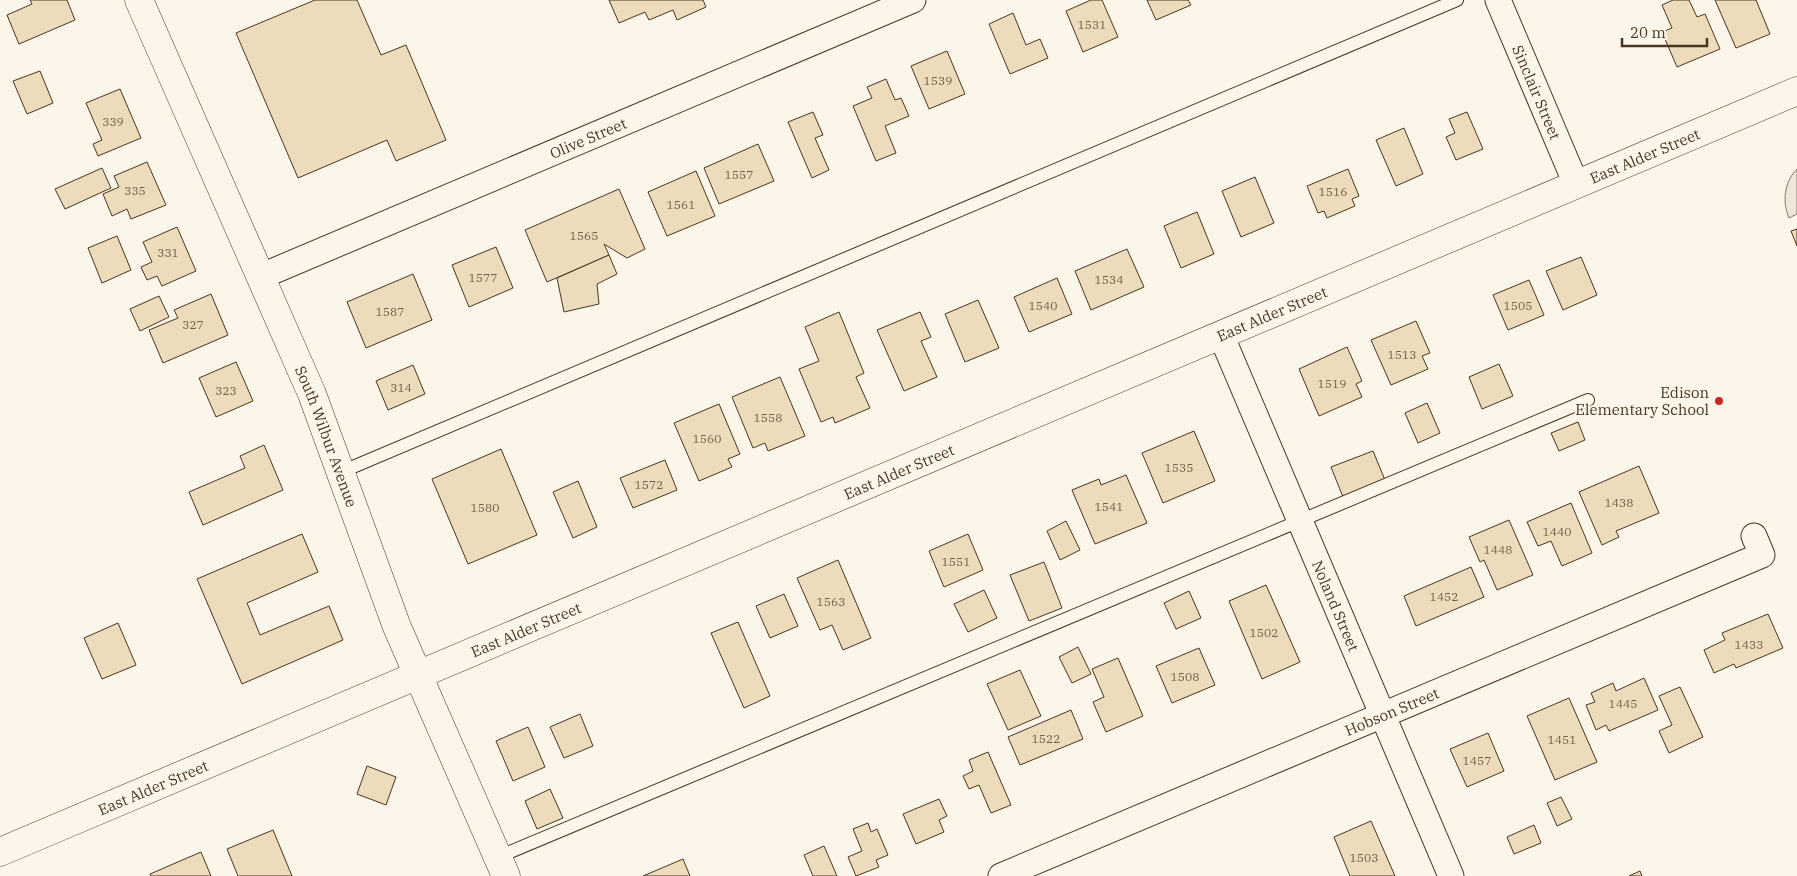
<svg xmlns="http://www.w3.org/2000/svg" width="1797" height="876" font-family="'IBM Plex Serif',serif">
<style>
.green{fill:#ede6d9;stroke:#887966}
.building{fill:#ecdcbc;stroke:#4a3520}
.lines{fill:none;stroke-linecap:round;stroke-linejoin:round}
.service-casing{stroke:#4a3520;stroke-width:14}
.minor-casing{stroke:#4a3520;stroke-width:27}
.secondary-casing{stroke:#4a3520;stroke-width:29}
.service{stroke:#fbf6e9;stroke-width:12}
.minor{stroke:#fbf6e9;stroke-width:25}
.secondary{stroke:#fbf6e9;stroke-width:28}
.poi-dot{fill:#c62828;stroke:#fbf6e9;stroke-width:2}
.labels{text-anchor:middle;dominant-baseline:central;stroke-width:4;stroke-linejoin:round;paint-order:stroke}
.number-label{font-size:12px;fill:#725f47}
.street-label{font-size:15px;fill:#4a3520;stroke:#fbf6e9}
.poi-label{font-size:15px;fill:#4a3520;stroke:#fbf6e9;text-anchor:end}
</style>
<rect width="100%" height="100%" fill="#fbf6e9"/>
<!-- green -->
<path class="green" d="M1797,169V214L1789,218C1782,202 1784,182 1797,169Z"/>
<!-- building -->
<g class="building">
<path d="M30,0H67L75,20L19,44L7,15L32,4Z"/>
<path d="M315,0H357L381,55L406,45L446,140L396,161L387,140L298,178L236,33Z"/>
<path d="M609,0H703L706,7L677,20L673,10L649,20L645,12L619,23Z"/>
<path d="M1091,0H1102L1118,37L1083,52L1066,11Z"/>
<path d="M1147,0H1188L1191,5L1156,20Z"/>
<path d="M1673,0H1689L1697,17L1705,14L1720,49L1677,67L1662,32L1672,28L1662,5Z"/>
<path d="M1715,0H1756L1770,34L1736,48Z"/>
<path d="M1013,13L1026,45L1040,39L1048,58L1010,74L989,24Z"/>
<path d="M947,51L965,94L929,109L911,66Z"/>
<path d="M40,71L53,103L27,114L13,81Z"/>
<path d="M886,79L895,100L901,98L909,116L885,126L896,153L876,161L853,106L872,98L867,87Z"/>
<path d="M120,89L141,138L98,156L93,144L102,140L86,103Z"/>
<path d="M813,112L823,135L815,138L829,170L812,178L788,122Z"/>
<path d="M1467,112L1483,149L1456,160L1446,137L1455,133L1449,119Z"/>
<path d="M1404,128L1423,174L1396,186L1376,140Z"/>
<path d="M758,144L774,181L719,204L704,168Z"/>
<path d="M147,162L166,205L131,219L127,209L112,216L103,194L119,187L114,176Z"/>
<path d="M102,168L111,188L65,209L55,189Z"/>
<path d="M1348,169L1359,196L1352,199L1355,206L1327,218L1324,211L1318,213L1307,186Z"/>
<path d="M696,171L715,216L667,236L648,192Z"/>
<path d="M1255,177L1274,223L1241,237L1222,191Z"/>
<path d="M619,189L645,249L627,258L604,244L609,255L547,282L525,230Z"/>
<path d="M1197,212L1214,254L1181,268L1164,226Z"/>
<path d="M177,227L196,271L162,286L157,276L147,280L141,267L152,262L143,242Z"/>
<path d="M1797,229V246L1791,231Z"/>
<path d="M117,236L131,270L102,283L88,248Z"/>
<path d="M496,247L513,288L469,307L452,265Z"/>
<path d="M1127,249L1144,287L1091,310L1075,271Z"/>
<path d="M609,255L617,274L597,284L599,304L564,312L557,278Z"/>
<path d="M1581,257L1597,295L1563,310L1546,271Z"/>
<path d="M413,274L432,320L366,348L347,302Z"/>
<path d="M1057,278L1072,314L1029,332L1014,297Z"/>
<path d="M1529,280L1544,315L1508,330L1493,295Z"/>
<path d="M211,294L228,335L163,363L149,330L178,318L174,310Z"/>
<path d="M159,296L169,317L140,331L130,309Z"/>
<path d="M978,300L999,348L965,362L945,314Z"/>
<path d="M839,312L864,373L856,377L870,408L835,423L833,417L821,422L799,369L819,361L805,327Z"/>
<path d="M920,312L931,337L921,341L937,377L904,391L877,330Z"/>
<path d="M1416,321L1430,353L1422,356L1428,369L1391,385L1371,340Z"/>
<path d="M1347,347L1362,381L1356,384L1362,397L1319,416L1299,369Z"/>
<path d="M236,362L253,401L216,417L199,378Z"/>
<path d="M1499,364L1513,396L1482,409L1469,377Z"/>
<path d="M413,365L425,394L388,410L376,381Z"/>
<path d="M780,377L805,436L768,451L765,443L753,448L732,397Z"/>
<path d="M1427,403L1440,433L1418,443L1405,413Z"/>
<path d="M719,404L740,454L728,459L732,467L699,481L674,423Z"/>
<path d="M1578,422L1585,440L1559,451L1551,433Z"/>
<path d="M1194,431L1215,481L1163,503L1142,453Z"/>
<path d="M264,445L283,490L203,525L189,492L245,468L240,456Z"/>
<path d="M501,449L537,535L468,564L432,479Z"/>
<path d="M1373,451L1385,480L1343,497L1331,467Z"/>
<path d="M665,460L677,490L633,508L620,478Z"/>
<path d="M1639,466L1659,513L1616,531L1619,537L1602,545L1579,492Z"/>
<path d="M1126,475L1147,523L1095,544L1072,490L1099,479L1101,485Z"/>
<path d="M578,481L597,527L573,538L553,492Z"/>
<path d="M1571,503L1592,553L1562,566L1551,541L1538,546L1527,522Z"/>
<path d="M1509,520L1533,575L1497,590L1484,560L1480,562L1469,537Z"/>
<path d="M1066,521L1080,550L1060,560L1047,531Z"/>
<path d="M302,534L318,572L247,603L260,635L329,606L343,640L242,684L197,579Z"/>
<path d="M968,534L983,570L944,587L929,551Z"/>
<path d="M838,560L871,638L843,650L832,625L820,630L797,578Z"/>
<path d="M1044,562L1062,608L1029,621L1010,575Z"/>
<path d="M1471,567L1484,597L1416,626L1404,596Z"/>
<path d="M1266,585L1300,662L1262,679L1229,601Z"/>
<path d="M984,590L997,618L968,632L954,604Z"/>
<path d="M1189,591L1201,618L1176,629L1164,603Z"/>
<path d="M784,594L798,626L770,638L756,606Z"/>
<path d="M1768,614L1783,648L1736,668L1734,664L1714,673L1704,650L1725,640L1722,633Z"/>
<path d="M738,622L770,696L744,708L711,633Z"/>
<path d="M118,623L136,665L102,679L84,638Z"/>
<path d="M1078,647L1091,674L1072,683L1059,657Z"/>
<path d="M1199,648L1215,685L1172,703L1156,666Z"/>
<path d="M1118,658L1143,716L1106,732L1093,702L1104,697L1092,669Z"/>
<path d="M1020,670L1041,716L1008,730L987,684Z"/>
<path d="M1644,678L1658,710L1609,731L1606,725L1596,730L1586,705L1595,702L1591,693L1613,683L1616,691Z"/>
<path d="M1680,687L1703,737L1669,753L1659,731L1672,725L1659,696Z"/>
<path d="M1569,698L1597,762L1555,780L1527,716Z"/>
<path d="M1071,710L1083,739L1020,765L1008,737Z"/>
<path d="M580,714L593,746L564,758L550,727Z"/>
<path d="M528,727L545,767L513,781L496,741Z"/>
<path d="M1488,733L1504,771L1467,787L1450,749Z"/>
<path d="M988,752L1011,805L991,813L979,785L969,789L963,776L973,771L969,760Z"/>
<path d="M367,766L396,777L386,805L357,794Z"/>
<path d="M550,789L563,818L537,829L525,801Z"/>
<path d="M1561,797L1572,819L1557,826L1547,803Z"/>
<path d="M939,799L947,816L939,820L944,832L916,844L903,814Z"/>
<path d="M1371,821L1395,876H1350L1334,837Z"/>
<path d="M868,823L871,832L877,829L888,855L876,860L879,867L856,876L848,857L862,851L853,829Z"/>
<path d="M1534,825L1541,843L1514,854L1507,837Z"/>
<path d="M273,830L292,876H238L227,849Z"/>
<path d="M824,846L837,876H813L804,855Z"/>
<path d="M201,852L211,876H151L150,874Z"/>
<path d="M683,859L690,876H643Z"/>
<path d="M1640,871L1642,876H1629Z"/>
</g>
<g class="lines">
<defs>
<g id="service">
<path d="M341,472L1457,0"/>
<path d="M498,857L1588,400"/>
</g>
<g id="minor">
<path id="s1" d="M1498,0L1576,184"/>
<path id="s2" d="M262,276L913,0"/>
<path id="s3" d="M1221,335L1451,876"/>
<path id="s4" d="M1001,876L1762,555L1754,536"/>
</g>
<g id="secondary">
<path id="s5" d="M139,0L312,394L397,627L506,876"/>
<path id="s6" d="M0,852L1797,91"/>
</g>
</defs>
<!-- service casing -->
<use href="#service" class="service-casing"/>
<!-- minor casing -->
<use href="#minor" class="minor-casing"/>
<!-- secondary casing -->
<use href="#secondary" class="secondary-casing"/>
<!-- service -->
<use href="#service" class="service"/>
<!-- minor -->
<use href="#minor" class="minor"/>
<!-- secondary -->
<use href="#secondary" class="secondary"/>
</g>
<!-- markers -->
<circle class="poi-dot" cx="1719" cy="401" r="5"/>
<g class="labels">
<!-- number labels -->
<g class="number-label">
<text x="1092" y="24">1531</text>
<text x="938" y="80">1539</text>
<text x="113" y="121">339</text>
<text x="739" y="174">1557</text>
<text x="135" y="190">335</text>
<text x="1333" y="191">1516</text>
<text x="681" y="204">1561</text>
<text x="584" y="235">1565</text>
<text x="168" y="252">331</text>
<text x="483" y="277">1577</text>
<text x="1109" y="279">1534</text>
<text x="1043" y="305">1540</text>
<text x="1518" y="305">1505</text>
<text x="390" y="311">1587</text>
<text x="193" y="324">327</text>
<text x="1402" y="354">1513</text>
<text x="1332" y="383">1519</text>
<text x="401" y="387">314</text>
<text x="226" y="390">323</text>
<text x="768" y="417">1558</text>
<text x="707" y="438">1560</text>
<text x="1179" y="467">1535</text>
<text x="649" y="484">1572</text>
<text x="1619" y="502">1438</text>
<text x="1109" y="506">1541</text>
<text x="485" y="507">1580</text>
<text x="1557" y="531">1440</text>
<text x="1498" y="549">1448</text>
<text x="956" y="561">1551</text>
<text x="1444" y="596">1452</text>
<text x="831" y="601">1563</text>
<text x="1264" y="632">1502</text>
<text x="1749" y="644">1433</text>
<text x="1185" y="676">1508</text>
<text x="1623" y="703">1445</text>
<text x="1046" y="738">1522</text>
<text x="1562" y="739">1451</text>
<text x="1477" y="760">1457</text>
<text x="1364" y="857">1503</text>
</g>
<!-- street labels -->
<g class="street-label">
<text stroke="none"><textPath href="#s1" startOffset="100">Sinclair Street</textPath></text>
<text stroke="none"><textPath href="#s2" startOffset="354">Olive Street</textPath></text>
<text stroke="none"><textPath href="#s6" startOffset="1786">East Alder Street</textPath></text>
<text stroke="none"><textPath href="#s6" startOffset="1381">East Alder Street</textPath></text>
<text stroke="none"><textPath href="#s5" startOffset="475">South Wilbur Avenue</textPath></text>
<text stroke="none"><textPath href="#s6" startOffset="976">East Alder Street</textPath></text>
<text stroke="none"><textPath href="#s3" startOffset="294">Noland Street</textPath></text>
<text stroke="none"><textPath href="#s6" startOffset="571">East Alder Street</textPath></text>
<text stroke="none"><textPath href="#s4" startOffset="424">Hobson Street</textPath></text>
<text stroke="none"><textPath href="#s6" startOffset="166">East Alder Street</textPath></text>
</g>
<!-- poi labels -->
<g class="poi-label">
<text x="1709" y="392">Edison<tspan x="1709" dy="17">Elementary School</tspan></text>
</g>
</g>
<!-- scale -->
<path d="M1622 38v8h85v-8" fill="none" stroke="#4a3520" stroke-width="2.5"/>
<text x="1630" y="38" font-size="15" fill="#4a3520" stroke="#fbf6e9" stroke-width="4" paint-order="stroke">20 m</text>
</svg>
